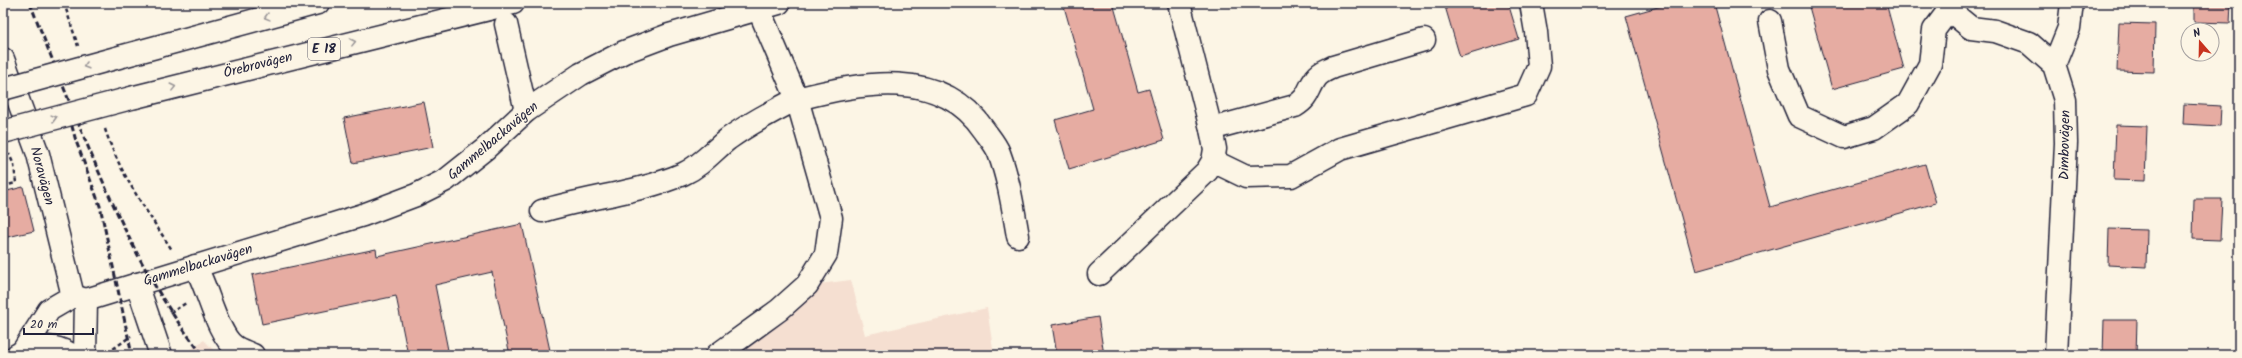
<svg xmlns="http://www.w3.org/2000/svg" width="2242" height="358" font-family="Kalam,sans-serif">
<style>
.built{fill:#f5dfd1}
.building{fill:#e6aca2;stroke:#22223b}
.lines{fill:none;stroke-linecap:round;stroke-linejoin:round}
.minor-casing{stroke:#22223b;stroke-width:25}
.highway-casing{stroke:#22223b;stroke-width:25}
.path{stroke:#22223b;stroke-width:2.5;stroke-dasharray:4 3;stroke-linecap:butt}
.minor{stroke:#fcf5e5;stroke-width:22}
.highway{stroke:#fcf5e5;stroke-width:22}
.rail{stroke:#22223b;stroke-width:3;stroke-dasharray:6 3;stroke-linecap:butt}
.highway-bridge-casing{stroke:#22223b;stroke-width:25;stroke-linecap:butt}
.highway-bridge{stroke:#fcf5e5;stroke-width:22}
.oneway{stroke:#9a9698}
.labels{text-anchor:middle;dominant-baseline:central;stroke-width:3;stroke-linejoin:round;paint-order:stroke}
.shield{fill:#fcf5e5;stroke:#63616e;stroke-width:1}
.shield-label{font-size:13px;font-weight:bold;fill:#22223b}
.street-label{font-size:14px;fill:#22223b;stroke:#fcf5e5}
</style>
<rect width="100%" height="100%" fill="#fcf5e5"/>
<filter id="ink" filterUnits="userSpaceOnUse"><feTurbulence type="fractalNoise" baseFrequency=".025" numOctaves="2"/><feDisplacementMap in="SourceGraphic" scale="8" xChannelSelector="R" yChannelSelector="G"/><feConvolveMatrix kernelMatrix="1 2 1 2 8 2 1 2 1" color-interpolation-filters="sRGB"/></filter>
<g filter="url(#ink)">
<!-- built -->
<g class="built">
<path d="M851,280L865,335L987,308L994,355H725L819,284Z"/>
<path d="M204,340L218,355H184L195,346Z"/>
</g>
<!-- building -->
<g class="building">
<path d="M1063,3H1113L1138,92L1149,89L1164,140L1069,169L1055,120L1093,109Z"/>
<path d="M1444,3H1508L1519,39L1460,57Z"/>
<path d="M1672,3H1714L1770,207L1925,164L1936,203L1696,271L1626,16Z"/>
<path d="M1808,3H1886L1904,69L1832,89Z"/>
<path d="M2194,3H2231L2230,23L2194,22Z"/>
<path d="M2119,23L2155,24L2154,72L2117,71Z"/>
<path d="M424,102L433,147L353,163L344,118Z"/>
<path d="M2184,104L2221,106L2220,126L2183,124Z"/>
<path d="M2116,125L2147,126L2145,181L2114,180Z"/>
<path d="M23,187L34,231L3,238V192Z"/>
<path d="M2194,199H2222L2220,240L2193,239Z"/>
<path d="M522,224L551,355H510L492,272L435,285L449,355H408L396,296L262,324L252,275L376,249L377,256Z"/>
<path d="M2109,229L2147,230L2146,267L2108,265Z"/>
<path d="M1098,317L1104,355H1057L1052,325Z"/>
<path d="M2104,320H2137L2136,355H2103Z"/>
</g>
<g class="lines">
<defs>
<g id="minor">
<path d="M1946,3L1949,10L1971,28L1995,31L2029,43L2054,65L2065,100L2066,143L2056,355"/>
<path d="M759,10L797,99C860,83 941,66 984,130C989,137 996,145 999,153C1009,180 1013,208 1018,236"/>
<path d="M1770,21L1779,69L1799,116L1844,137L1874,128L1908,104L1930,64L1934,30L1949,10"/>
<path d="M506,24L526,111"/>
<path d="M3,59L38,154L73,296"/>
<path d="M2054,65L2069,28L2072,3"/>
<path d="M1211,129L1295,106C1310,97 1307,90 1316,78C1320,72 1327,70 1333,67L1424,40"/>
<path d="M1213,161L1246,177L1291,176L1340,149L1526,95L1539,66L1536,32L1531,3"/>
<path d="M542,211C588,197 639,193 683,174C701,166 713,151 728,139C750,123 773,111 797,99L831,218L826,254L807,285L779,310L717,355"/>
<path d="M195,266C207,285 217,334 234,346C239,350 247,352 253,355"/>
<path d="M1099,274L1207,171L1213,161L1215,149L1211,129L1179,3"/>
<path d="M137,284L161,355"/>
<path d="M86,300L363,215L416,195L446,180L485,149L526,111L581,74L624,52L669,35L779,3"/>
<path d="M23,351L49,310L73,296L86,300L85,355"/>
<path d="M17,355C35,344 54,344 72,355"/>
</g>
<g id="highway">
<path d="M123,56L318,3"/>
<path d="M135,97L513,3"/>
</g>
</defs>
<!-- minor casing -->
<use href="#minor" class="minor-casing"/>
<!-- highway casing -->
<use href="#highway" class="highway-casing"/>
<!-- path -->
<g class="path">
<path d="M64,3L78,46"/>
<path d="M105,129C119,173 147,211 172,250"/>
<path d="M3,186L16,183L14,165L9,154"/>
<path d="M170,313L186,303"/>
<path d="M110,355L113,349L131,336"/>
</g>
<!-- minor -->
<use href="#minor" class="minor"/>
<!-- highway -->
<use href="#highway" class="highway"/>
<!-- rail -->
<g class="rail">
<path d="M30,3C49,52 69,101 89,149C120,222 152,293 203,355"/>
<path d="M67,108L76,141L100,206L132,355"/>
</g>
<defs>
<g id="highway-bridge">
<path d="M3,89L123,56"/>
<path d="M3,132L135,97"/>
</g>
</defs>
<!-- highway-bridge casing -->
<use href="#highway-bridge" class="highway-bridge-casing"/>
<!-- highway-bridge -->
<use href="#highway-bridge" class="highway-bridge"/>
</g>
<!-- one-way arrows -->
<defs><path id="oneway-chevron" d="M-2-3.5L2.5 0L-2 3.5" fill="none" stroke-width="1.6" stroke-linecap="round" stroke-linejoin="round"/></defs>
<g class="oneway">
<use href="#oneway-chevron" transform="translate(267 17) rotate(165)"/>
<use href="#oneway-chevron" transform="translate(353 42) rotate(-14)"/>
<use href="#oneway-chevron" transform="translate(86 66) rotate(164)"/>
<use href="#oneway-chevron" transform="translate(173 87) rotate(-14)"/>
<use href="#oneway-chevron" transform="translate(54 118) rotate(-15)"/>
</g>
</g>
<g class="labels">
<!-- shield labels -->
<rect class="shield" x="308" y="38" width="32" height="22" rx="3"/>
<g class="shield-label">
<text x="324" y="49">E 18</text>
</g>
<!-- street labels -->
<g class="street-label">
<text transform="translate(258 65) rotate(-14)">Örebrovägen</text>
<text transform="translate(493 141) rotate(-40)">Gammelbackavägen</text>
<text transform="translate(2065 145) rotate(-89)">Dimbovägen</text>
<text transform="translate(42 176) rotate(75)">Noravägen</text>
<text transform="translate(198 265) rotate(-17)">Gammelbackavägen</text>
</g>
</g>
<!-- margin -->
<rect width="2242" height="358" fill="none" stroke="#fcf5e5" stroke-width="16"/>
<rect x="8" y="8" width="2226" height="342" fill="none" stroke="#22223b" stroke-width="1.5" filter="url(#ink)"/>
<!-- north arrow -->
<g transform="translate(2200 42) rotate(340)"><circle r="19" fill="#fcf5e5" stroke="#a5a1a1"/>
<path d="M0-3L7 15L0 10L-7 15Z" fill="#c8321e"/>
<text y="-6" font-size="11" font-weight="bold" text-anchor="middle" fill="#22223b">N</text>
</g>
<!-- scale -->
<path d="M24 328v6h69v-6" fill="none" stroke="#22223b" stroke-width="2"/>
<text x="30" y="328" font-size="12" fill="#22223b" stroke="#fcf5e5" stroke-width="3" paint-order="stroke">20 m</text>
</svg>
